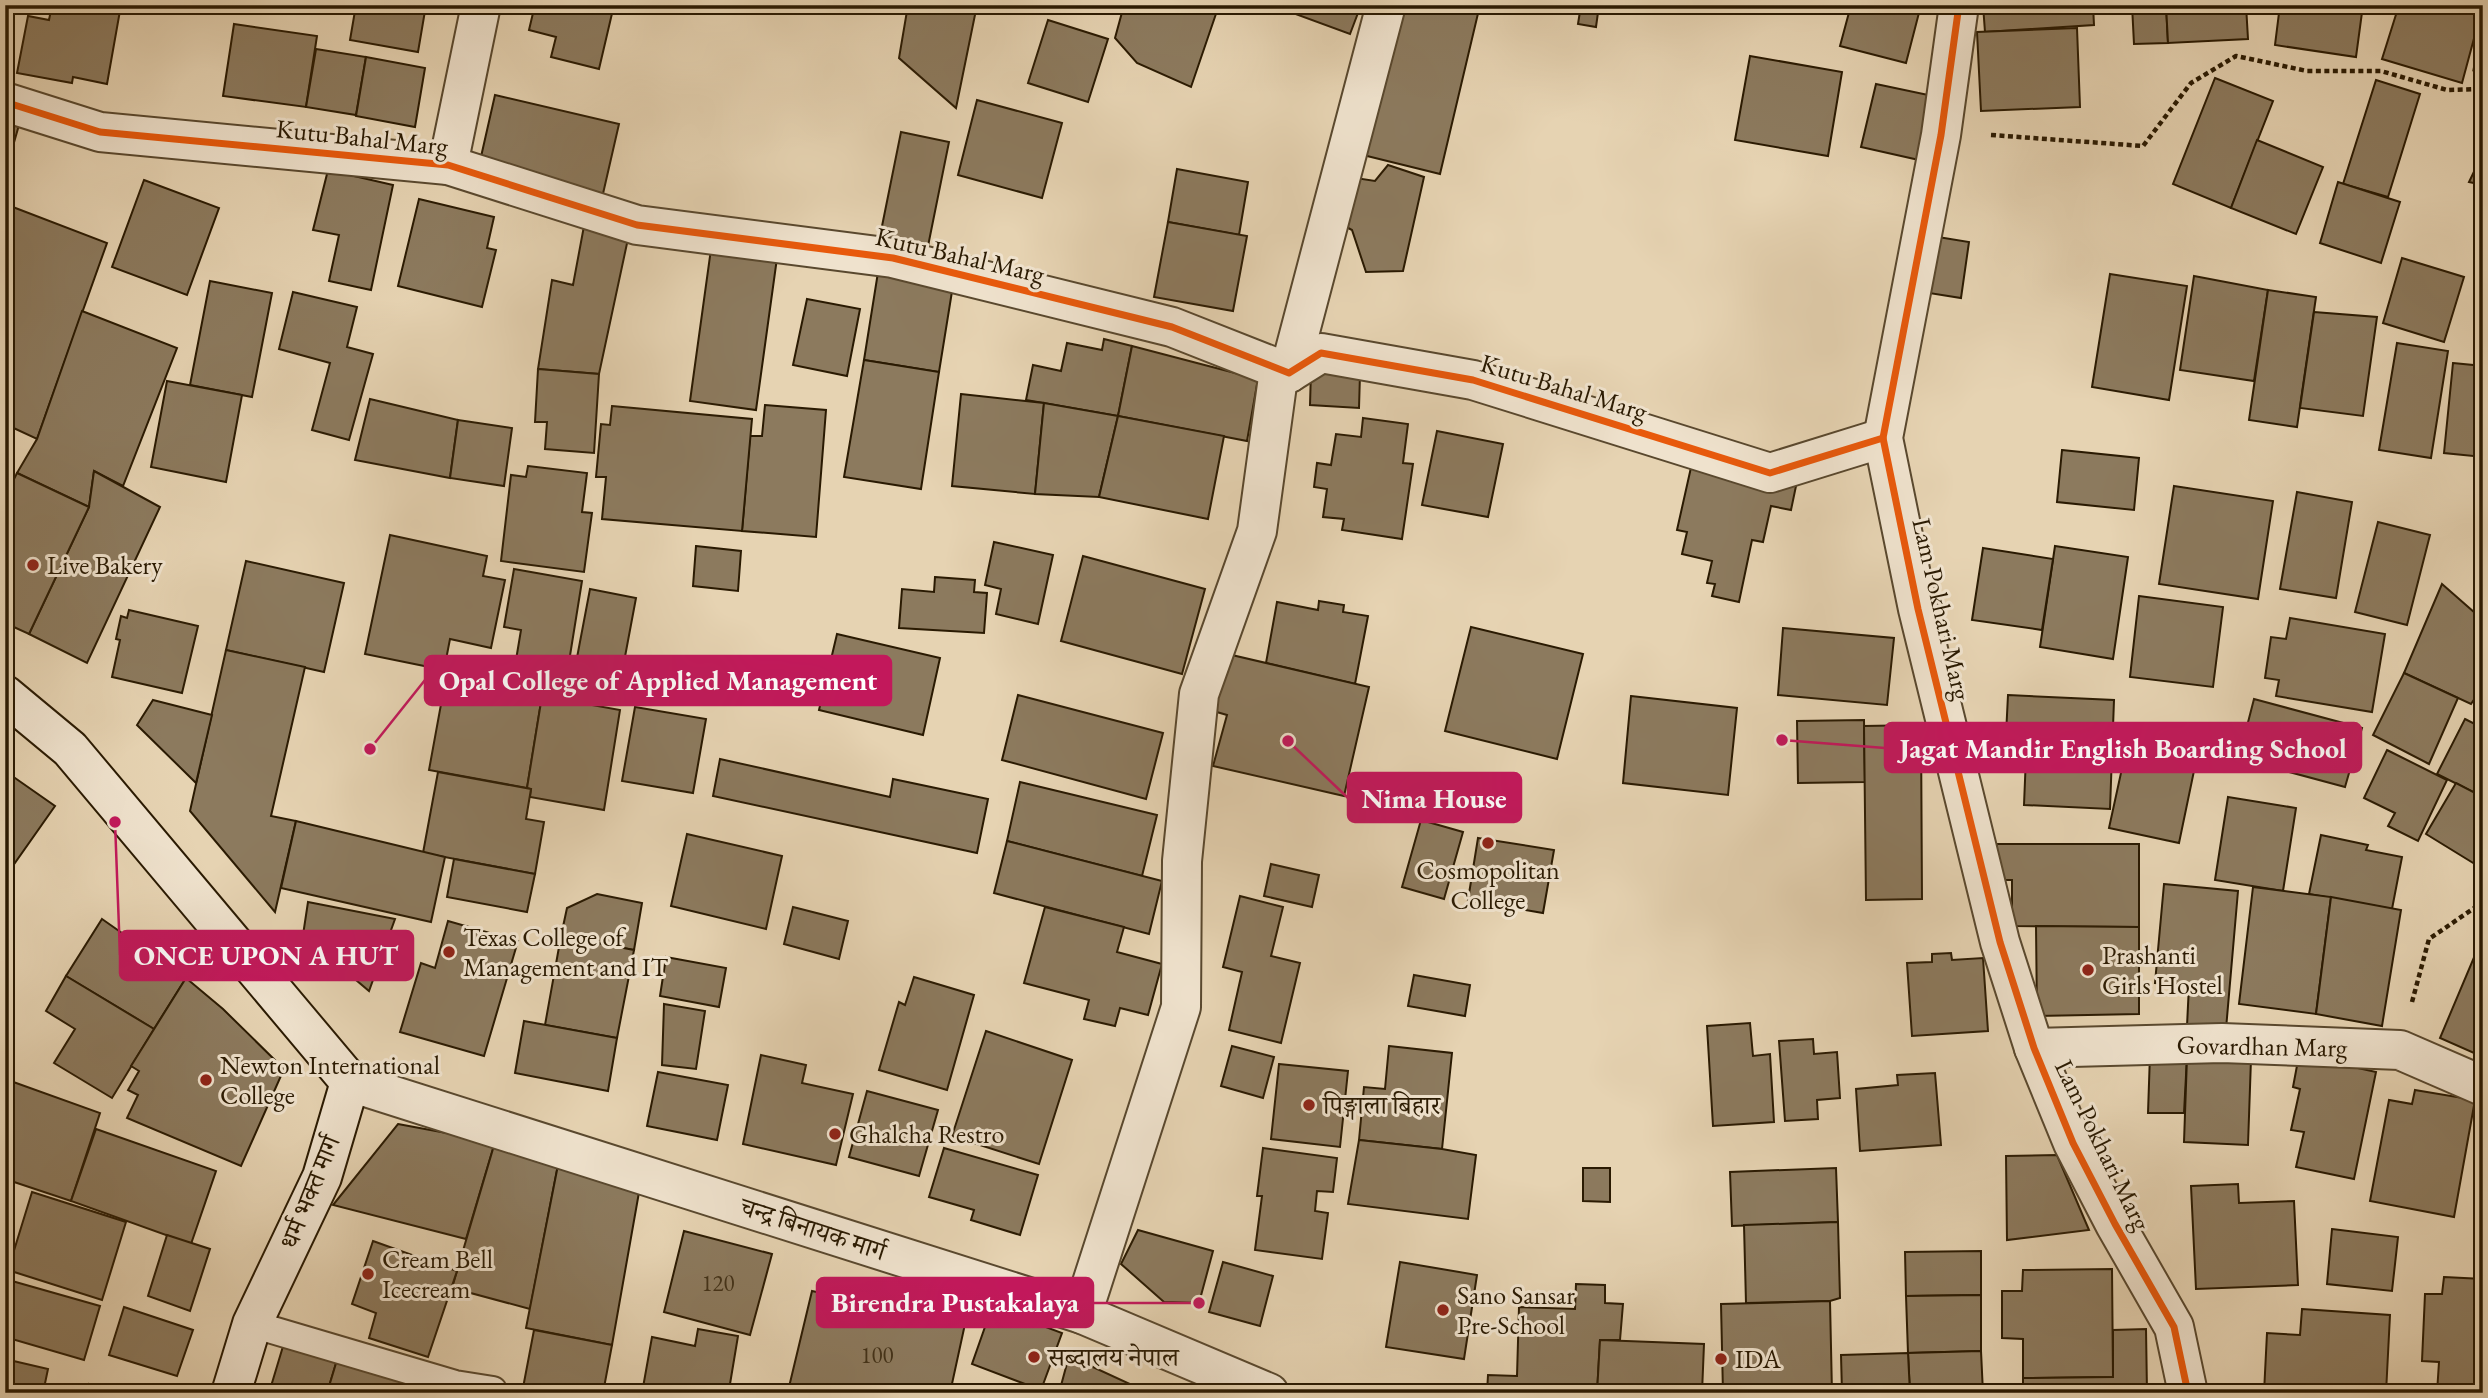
<svg xmlns="http://www.w3.org/2000/svg" width="2488" height="1398" font-family="'EB Garamond','Noto Serif Devanagari',serif">
<style>
.building{fill:#8c7a5e;stroke:#2a1a02;stroke-width:2}
.lines{fill:none;stroke-linecap:round;stroke-linejoin:round}
.lane-casing{stroke:#59482e;stroke-width:30}
.street-casing{stroke:#59482e;stroke-width:42}
.secondary-casing{stroke:#2a1a02;stroke-width:42}
.path{stroke:#2a1a02;stroke-width:4.5;stroke-dasharray:5 3.5;stroke-linecap:butt}
.lane{stroke:#efe2cd;stroke-width:26}
.street{stroke:#efe2cd;stroke-width:38}
.secondary{stroke:#efe2cd;stroke-width:38}
.cycleway-casing{stroke:#efe2cd;stroke-width:11}
.cycleway{stroke:#e8590c;stroke-width:7}
.poi-dot{fill:#8f2418;stroke:#efe2cd;stroke-width:2.5}
.labels{text-anchor:middle;dominant-baseline:central;stroke-width:6;stroke-linejoin:round;paint-order:stroke}
.number-label{font-size:23px;fill:#423219}
.street-label{font-size:26px;fill:#2a1a02;stroke:#efe2cd}
.poi-label{font-size:26px;fill:#2a1a02;stroke:#efe2cd;text-anchor:start}
.leader{fill:none;stroke:#c2185b;stroke-width:2.5}
.callout-dot{fill:#c2185b;stroke:#efe2cd;stroke-width:2.5}
.callout{fill:#c2185b;stroke:#c2185b;stroke-width:2.5}
.callout-label{font-size:28px;text-anchor:middle;font-weight:bold;fill:#fff}
</style>
<rect width="100%" height="100%" fill="#e6d3b2"/>
<filter id="stains"><feTurbulence type="fractalNoise" baseFrequency=".00286" numOctaves="4"/><feColorMatrix values="0 0 0 0 .2 0 0 0 0 .09 0 0 0 0 .02 0 0 0 .5 -.17"/></filter>
<radialGradient id="worn" r=".72"><stop offset=".6" stop-color="#630" stop-opacity="0"/><stop offset="1" stop-color="#630" stop-opacity=".3"/></radialGradient>
<!-- building -->
<g class="building">
<path d="M52,5H121L107,84L73,77L72,83L17,73L28,16L49,20Z"/>
<path d="M356,5H426L418,52L350,40Z"/>
<path d="M511,5H614L599,69L551,57L556,37L529,30L533,13L510,8Z"/>
<path d="M908,5H977L956,108L899,58Z"/>
<path d="M1124,5H1219L1191,87L1137,63L1115,38Z"/>
<path d="M1280,5H1361L1350,34L1279,8Z"/>
<path d="M1399,5H1480L1440,174L1363,155Z"/>
<path d="M1581,5H1599L1596,27L1578,24Z"/>
<path d="M1851,5H1921L1906,63L1840,46Z"/>
<path d="M1983,5H2093L2094,25L1985,32Z"/>
<path d="M2132,5H2166L2168,43L2134,44Z"/>
<path d="M2166,5H2246L2248,39L2168,43Z"/>
<path d="M2280,5H2363L2356,57L2275,45Z"/>
<path d="M2399,5H2483L2462,83L2382,59Z"/>
<path d="M1048,20L1108,39L1088,102L1028,83Z"/>
<path d="M234,24L317,36L306,107L223,96Z"/>
<path d="M2077,28L2080,107L1981,111L1977,32Z"/>
<path d="M316,49L366,57L356,115L306,107Z"/>
<path d="M1750,56L1842,72L1828,156L1735,140Z"/>
<path d="M366,57L425,68L415,127L356,116Z"/>
<path d="M2215,78L2273,101L2231,208L2173,184Z"/>
<path d="M2376,80L2420,94L2388,197L2343,184Z"/>
<path d="M1876,84L1933,96L1919,160L1861,147Z"/>
<path d="M495,95L619,124L602,198L478,170Z"/>
<path d="M977,100L1062,123L1042,198L958,175Z"/>
<path d="M5,121L19,125L5,174Z"/>
<path d="M901,132L949,142L926,256L878,246Z"/>
<path d="M2257,140L2323,167L2296,234L2231,208Z"/>
<path d="M2483,153V185L2469,182Z"/>
<path d="M1388,165L1424,177L1403,271L1366,272L1352,230L1339,223L1356,178L1375,181Z"/>
<path d="M1177,169L1248,182L1239,235L1168,222Z"/>
<path d="M328,170L393,185L371,290L329,281L339,235L313,230Z"/>
<path d="M144,180L219,208L187,295L112,267Z"/>
<path d="M2338,182L2400,202L2381,263L2320,243Z"/>
<path d="M419,199L494,217L487,248L496,250L482,307L398,286Z"/>
<path d="M5,204L107,243L37,439L5,424V304L13,283L5,280Z"/>
<path d="M1168,222L1247,236L1233,311L1154,297Z"/>
<path d="M584,226L629,234L599,374L538,369L552,280L573,285Z"/>
<path d="M1938,237L1969,242L1961,298L1929,293Z"/>
<path d="M711,249L777,258L756,410L690,401Z"/>
<path d="M2402,258L2464,277L2444,342L2383,323Z"/>
<path d="M879,266L954,279L939,372L864,360Z"/>
<path d="M2110,274L2187,286L2169,400L2092,387Z"/>
<path d="M2194,276L2268,290L2254,381L2180,370Z"/>
<path d="M210,281L272,293L252,397L190,385Z"/>
<path d="M2268,290L2316,297L2297,427L2249,420Z"/>
<path d="M293,292L357,307L347,347L373,354L349,440L312,430L330,363L279,349Z"/>
<path d="M807,299L860,309L847,376L793,365Z"/>
<path d="M82,311L177,348L123,486L94,471L89,507L17,473L37,439Z"/>
<path d="M2314,312L2377,317L2363,416L2300,408Z"/>
<path d="M1104,339L1132,346L1118,416L1026,400L1033,365L1061,371L1067,343L1102,350Z"/>
<path d="M2397,343L2448,351L2431,458L2379,450Z"/>
<path d="M1132,346L1258,379L1247,441L1118,416Z"/>
<path d="M864,360L939,372L921,489L844,477Z"/>
<path d="M2453,363L2483,366V457L2444,453Z"/>
<path d="M538,369L599,374L594,453L545,449L547,422H535Z"/>
<path d="M1311,371L1360,374L1359,408L1310,405Z"/>
<path d="M167,381L242,395L226,482L151,467Z"/>
<path d="M961,394L1044,403L1035,494L952,486Z"/>
<path d="M370,399L458,420L450,478L355,460Z"/>
<path d="M1044,403L1118,416L1099,497L1035,494Z"/>
<path d="M765,405L826,410L816,537L742,531L750,436H762Z"/>
<path d="M612,406L752,419L742,531L602,519L606,477H596L601,424L610,425Z"/>
<path d="M1118,416L1224,436L1208,519L1099,497Z"/>
<path d="M1363,418L1408,424L1403,463L1413,464L1402,539L1342,530L1344,519L1323,517L1327,489L1314,487L1317,463L1331,465L1336,434L1361,437Z"/>
<path d="M458,420L512,428L504,486L450,478Z"/>
<path d="M1437,431L1503,444L1488,517L1422,505Z"/>
<path d="M2062,450L2139,458L2134,510L2057,502Z"/>
<path d="M1692,463L1796,486L1791,510L1771,506L1763,542L1752,540L1739,602L1712,596L1715,584L1707,583L1712,561L1682,554L1687,532L1677,530Z"/>
<path d="M528,466L587,473L582,512L592,513L584,572L501,561L511,475L526,477Z"/>
<path d="M94,471L160,507L87,663L29,634L89,507Z"/>
<path d="M17,473L89,507L29,634L5,623V497Z"/>
<path d="M2174,486L2273,501L2258,599L2159,584Z"/>
<path d="M2297,492L2352,502L2336,598L2280,589Z"/>
<path d="M2378,522L2430,535L2407,625L2355,612Z"/>
<path d="M390,535L487,556L483,576L505,580L491,648L450,639L444,670L365,654Z"/>
<path d="M994,542L1053,555L1038,624L996,614L1001,589L985,585Z"/>
<path d="M696,546L741,551L738,591L693,586Z"/>
<path d="M2055,546L2128,557L2113,659L2040,647Z"/>
<path d="M1983,548L2053,559L2042,630L1972,620Z"/>
<path d="M1083,556L1205,589L1182,674L1061,641Z"/>
<path d="M246,561L344,583L324,672L226,650Z"/>
<path d="M514,569L582,581L568,668L548,665L544,689L512,684L521,630L504,627Z"/>
<path d="M935,577L975,580L974,592L987,593L984,633L899,628L902,589L934,592Z"/>
<path d="M2442,584L2483,620V686L2471,704L2404,673Z"/>
<path d="M590,589L636,598L618,694L572,684Z"/>
<path d="M2139,596L2223,607L2213,687L2130,677Z"/>
<path d="M1319,601L1344,605L1343,612L1368,616L1355,684L1266,663L1277,602L1318,610Z"/>
<path d="M129,610L198,626L182,693L112,677L120,640L116,639L121,616L127,618Z"/>
<path d="M2290,618L2385,634L2372,712L2276,696L2279,680L2265,678L2271,637L2286,639Z"/>
<path d="M1471,627L1583,654L1557,759L1445,731Z"/>
<path d="M1783,628L1894,638L1887,705L1778,695Z"/>
<path d="M837,634L940,658L923,735L819,710Z"/>
<path d="M226,650L305,667L271,816L296,821L275,912L190,811Z"/>
<path d="M1219,652L1369,687L1344,796L1213,766L1227,715L1203,708Z"/>
<path d="M2404,673L2458,698L2429,764L2373,735Z"/>
<path d="M446,677L542,696L527,788L429,770Z"/>
<path d="M1018,695L1163,733L1146,799L1002,760Z"/>
<path d="M2008,695L2114,700L2110,809L2024,805L2026,756L2005,755Z"/>
<path d="M542,696L620,710L604,810L530,797L531,789L527,788Z"/>
<path d="M1631,696L1737,708L1728,795L1623,783Z"/>
<path d="M2254,699L2362,728L2345,787L2252,762L2259,737L2245,734Z"/>
<path d="M153,700L212,715L196,783L137,725Z"/>
<path d="M635,707L706,719L693,793L622,781Z"/>
<path d="M2465,719L2483,728V797L2437,774Z"/>
<path d="M1864,720L1865,782L1798,783L1797,721Z"/>
<path d="M1921,725L1922,899L1866,900L1864,726Z"/>
<path d="M2131,727L2200,742L2179,843L2109,828Z"/>
<path d="M2387,750L2447,780L2418,841L2388,826L2395,813L2364,798Z"/>
<path d="M720,759L890,797L893,779L988,799L977,853L713,796Z"/>
<path d="M5,771L55,806L5,877Z"/>
<path d="M438,772L531,789L526,819L544,822L535,874L423,853Z"/>
<path d="M1020,782L1157,815L1142,876L1007,841Z"/>
<path d="M2456,783L2483,797V869L2426,834Z"/>
<path d="M2228,797L2296,808L2283,891L2215,880Z"/>
<path d="M1421,820L1463,832L1444,899L1402,887Z"/>
<path d="M296,821L445,857L431,922L281,888Z"/>
<path d="M687,834L782,856L766,929L671,906Z"/>
<path d="M2321,835L2368,845L2366,850L2402,857L2392,909L2309,894Z"/>
<path d="M1478,838L1554,850L1543,913L1468,900Z"/>
<path d="M1007,841L1162,881L1149,934L994,893Z"/>
<path d="M1997,844H2139V927L2012,926V880H1997Z"/>
<path d="M454,859L535,874L527,912L447,897Z"/>
<path d="M1271,864L1319,875L1312,907L1264,896Z"/>
<path d="M2164,884L2238,891L2226,1029L2187,1026L2189,985L2155,983Z"/>
<path d="M2253,887L2331,897L2316,1014L2239,1004Z"/>
<path d="M597,894L642,903L634,950L561,936L567,908Z"/>
<path d="M1240,896L1283,907L1271,956L1300,963L1281,1043L1229,1030L1242,972L1223,967Z"/>
<path d="M2331,897L2401,910L2382,1026L2316,1014Z"/>
<path d="M308,902L395,919L369,991L303,935Z"/>
<path d="M793,907L848,921L839,959L784,944Z"/>
<path d="M1045,907L1124,927L1117,952L1162,964L1148,1015L1120,1008L1115,1026L1084,1019L1089,1000L1024,983Z"/>
<path d="M102,919L186,978L154,1029L66,976Z"/>
<path d="M448,921L518,941L484,1056L400,1032L421,963L435,968Z"/>
<path d="M2036,926L2139,927V1014L2037,1016Z"/>
<path d="M561,936L634,950L617,1038L545,1025Z"/>
<path d="M1951,953L1952,960L1983,958L1988,1031L1912,1036L1907,963L1932,962V954Z"/>
<path d="M2475,955L2483,958V1057L2440,1038Z"/>
<path d="M666,957L726,968L719,1007L660,996Z"/>
<path d="M1414,975L1470,985L1465,1016L1408,1006Z"/>
<path d="M66,976L154,1029L112,1098L54,1063L75,1029L46,1011Z"/>
<path d="M914,977L974,995L947,1090L879,1070L899,1002L905,1005Z"/>
<path d="M186,978L223,1009L284,1069L241,1166L127,1118L138,1095L128,1090L139,1071L131,1066Z"/>
<path d="M664,1004L705,1011L696,1069L662,1065Z"/>
<path d="M524,1021L617,1038L608,1091L515,1073Z"/>
<path d="M1750,1023L1753,1056L1770,1054L1774,1122L1713,1126L1707,1026Z"/>
<path d="M986,1031L1072,1060L1039,1164L952,1136Z"/>
<path d="M1813,1039L1814,1054L1837,1052L1840,1098L1817,1100L1818,1119L1785,1121L1779,1041Z"/>
<path d="M1232,1046L1274,1057L1263,1098L1221,1086Z"/>
<path d="M1389,1046L1452,1053L1442,1149L1359,1140L1364,1087L1385,1089Z"/>
<path d="M2150,1054L2187,1057L2184,1113H2148Z"/>
<path d="M761,1055L806,1065L802,1083L853,1094L836,1165L743,1144Z"/>
<path d="M2299,1055L2376,1072L2354,1179L2296,1167L2304,1132L2291,1130L2300,1089L2293,1087Z"/>
<path d="M2187,1057L2251,1059L2248,1145L2184,1142Z"/>
<path d="M1279,1064L1348,1071L1340,1147L1271,1139Z"/>
<path d="M658,1072L728,1085L717,1140L647,1126Z"/>
<path d="M1935,1073L1941,1145L1860,1151L1856,1089L1898,1085L1897,1075Z"/>
<path d="M5,1079L100,1113L71,1201L5,1179Z"/>
<path d="M2415,1090L2475,1100L2454,1217L2370,1201L2389,1100L2412,1104Z"/>
<path d="M867,1091L938,1110L919,1176L849,1157Z"/>
<path d="M398,1124L495,1142L466,1239L333,1205Z"/>
<path d="M96,1129L216,1171L191,1244L71,1201Z"/>
<path d="M1359,1140L1442,1149L1476,1155L1468,1219L1348,1204Z"/>
<path d="M495,1142L558,1165L530,1309L452,1288Z"/>
<path d="M944,1148L1038,1175L1020,1235L971,1220L974,1210L929,1197Z"/>
<path d="M1263,1148L1337,1158L1333,1192L1317,1191L1315,1211L1328,1213L1322,1259L1255,1250L1262,1196H1257Z"/>
<path d="M2057,1155L2089,1230L2007,1240L2006,1156Z"/>
<path d="M2483,1164V1210L2476,1209Z"/>
<path d="M558,1165L641,1181L612,1345L526,1328Z"/>
<path d="M1583,1168H1610V1202L1583,1201Z"/>
<path d="M1836,1168L1838,1222L1732,1226L1730,1172Z"/>
<path d="M2238,1184L2239,1203L2294,1201L2298,1285L2196,1289L2191,1186Z"/>
<path d="M32,1192L126,1222L102,1300L8,1270Z"/>
<path d="M1838,1222L1840,1298L1830,1301L1746,1303L1744,1225Z"/>
<path d="M2332,1229L2398,1237L2392,1291L2327,1284Z"/>
<path d="M1138,1230L1213,1251L1199,1303L1164,1302L1121,1264Z"/>
<path d="M684,1231L772,1254L750,1335L664,1312Z"/>
<path d="M167,1235L210,1249L190,1311L148,1296Z"/>
<path d="M373,1241L457,1271L428,1357L369,1338L376,1313L352,1304Z"/>
<path d="M1981,1251V1295L1906,1296L1905,1252Z"/>
<path d="M1223,1262L1273,1276L1260,1326L1209,1312Z"/>
<path d="M1400,1262L1477,1275L1464,1359L1386,1347Z"/>
<path d="M2112,1269L2113,1377L2023,1378V1339L2002,1338V1291H2022L2023,1270Z"/>
<path d="M2444,1277L2483,1279V1393H2437L2439,1362L2422,1361L2425,1294H2442Z"/>
<path d="M5,1279L100,1306L84,1360L5,1337Z"/>
<path d="M1576,1284L1605,1285V1303L1623,1304L1620,1340H1600L1597,1393H1487L1488,1375L1517,1376L1519,1307L1575,1309Z"/>
<path d="M812,1291L965,1324L950,1393H825L789,1387Z"/>
<path d="M1981,1295V1351L1908,1353L1906,1296Z"/>
<path d="M1830,1301L1832,1393H1723L1721,1304Z"/>
<path d="M124,1307L193,1330L177,1376L109,1355Z"/>
<path d="M992,1307L1062,1333L1041,1390L972,1364Z"/>
<path d="M2302,1309L2390,1315L2386,1393H2264L2267,1333L2300,1335Z"/>
<path d="M698,1329L738,1336L730,1384L757,1389L756,1393H642L652,1337L695,1346Z"/>
<path d="M2146,1329L2147,1393H2023V1378L2113,1377V1330Z"/>
<path d="M534,1330L612,1345L603,1393H522Z"/>
<path d="M1600,1340L1704,1344L1702,1393H1597Z"/>
<path d="M284,1343L337,1360L327,1393H269Z"/>
<path d="M1981,1351L1983,1393H1910L1908,1353Z"/>
<path d="M1908,1353L1910,1393H1842L1841,1355Z"/>
<path d="M1069,1356L1130,1384L1128,1393H1059Z"/>
<path d="M5,1359L48,1369L43,1393H5Z"/>
<path d="M337,1360L408,1383L405,1393H327Z"/>
<path d="M89,1384L121,1393H87Z"/>
</g>
<g class="lines">
<defs>
<path id="lane" d="M252,1324L455,1384L493,1390"/>
<g id="street">
<path d="M1959,5L1941,135L1883,438L1918,609L2000,942L2034,1048L2073,1143L2115,1224L2174,1327L2188,1393"/>
<path d="M5,102L100,132L448,165L637,225L893,258L1172,327L1289,373L1321,353L1473,380L1770,473L1883,438"/>
<path d="M448,165L481,5"/>
<path d="M1289,373L1386,5"/>
<path d="M2034,1048L2222,1043L2400,1050L2483,1086"/>
<path d="M350,1082L1082,1314L1269,1393"/>
<path d="M1082,1314L1181,1007L1182,861L1199,694L1257,531L1279,370"/>
</g>
<path id="secondary" d="M5,695L70,749L350,1082L322,1177L252,1324L231,1393"/>
</defs>
<!-- lane casing -->
<use href="#lane" class="lane-casing"/>
<!-- street casing -->
<use href="#street" class="street-casing"/>
<!-- secondary casing -->
<use href="#secondary" class="secondary-casing"/>
<!-- path -->
<g class="path">
<path d="M2483,25L2474,74L2483,81"/>
<path d="M1991,135L2143,146L2191,83L2236,56L2307,71H2381L2447,90L2483,89"/>
<path d="M2412,1002L2429,939L2483,902"/>
</g>
<!-- lane -->
<use href="#lane" class="lane"/>
<!-- street -->
<use href="#street" class="street"/>
<!-- secondary -->
<use href="#secondary" class="secondary"/>
<defs>
<g id="cycleway">
<path d="M1959,5L1941,135L1883,438L1918,609L2000,942L2034,1048L2073,1143L2115,1224L2174,1327L2188,1393"/>
<path d="M5,102L100,132L448,165L637,225L893,258L1172,327L1289,373L1321,353L1473,380L1770,473L1883,438"/>
</g>
</defs>
<!-- cycleway casing -->
<use href="#cycleway" class="cycleway-casing"/>
<!-- cycleway -->
<use href="#cycleway" class="cycleway"/>
</g>
<!-- markers -->
<g class="poi-dot">
<circle cx="33" cy="565" r="7"/>
<circle cx="1488" cy="843" r="7"/>
<circle cx="449" cy="952" r="7"/>
<circle cx="2088" cy="970" r="7"/>
<circle cx="206" cy="1080" r="7"/>
<circle cx="1309" cy="1105" r="7"/>
<circle cx="835" cy="1134" r="7"/>
<circle cx="368" cy="1274" r="7"/>
<circle cx="1443" cy="1310" r="7"/>
<circle cx="1034" cy="1357" r="7"/>
<circle cx="1721" cy="1359" r="7"/>
</g>
<g class="labels">
<!-- number labels -->
<g class="number-label">
<text x="718" y="1283">120</text>
<text x="877" y="1355">100</text>
</g>
<!-- street labels -->
<g class="street-label">
<text transform="translate(362 137) rotate(6)">Kutu Bahal Marg</text>
<text transform="translate(960 255) rotate(13)">Kutu Bahal Marg</text>
<text transform="translate(1564 387) rotate(17)">Kutu Bahal Marg</text>
<text transform="translate(1942 609) rotate(77)">Lam Pokhari Marg</text>
<text transform="translate(2262 1046) rotate(1)">Govardhan Marg</text>
<text transform="translate(2103 1145) rotate(64)">Lam Pokhari Marg</text>
<text transform="translate(310 1192) rotate(-68)">धर्म भक्त मार्ग</text>
<text transform="translate(813 1229) rotate(18)">चन्द्र बिनायक मार्ग</text>
</g>
<!-- poi labels -->
<g class="poi-label">
<text x="47" y="565">Live Bakery</text>
<text x="1488" y="870" text-anchor="middle">Cosmopolitan<tspan x="1488" dy="30">College</tspan></text>
<text x="463" y="937">Texas College of<tspan x="463" dy="30">Management and IT</tspan></text>
<text x="2102" y="955">Prashanti<tspan x="2102" dy="30">Girls Hostel</tspan></text>
<text x="220" y="1065">Newton International<tspan x="220" dy="30">College</tspan></text>
<text x="1323" y="1105">पिङ्गाला बिहार</text>
<text x="849" y="1134">Ghalcha Restro</text>
<text x="382" y="1259">Cream Bell<tspan x="382" dy="30">Icecream</tspan></text>
<text x="1457" y="1295">Sano Sansar<tspan x="1457" dy="30">Pre-School</tspan></text>
<text x="1048" y="1357">सब्दालय नेपाल</text>
<text x="1735" y="1359">IDA</text>
</g>
</g>
<!-- callouts -->
<path class="leader" d="M370 749L425 680M1782 740L1885 748M1288 741L1348 798M115 822L120 955M1199 1303L1093 1303"/>
<g class="callout-dot">
<circle cx="370" cy="749" r="7"/>
<circle cx="1782" cy="740" r="7"/>
<circle cx="1288" cy="741" r="7"/>
<circle cx="115" cy="822" r="7"/>
<circle cx="1199" cy="1303" r="7"/>
</g>
<g class="callout">
<rect x="425" y="656" width="466" height="49" rx="7"/>
<rect x="1885" y="723" width="476" height="49" rx="7"/>
<rect x="1348" y="773" width="173" height="49" rx="7"/>
<rect x="120" y="931" width="293" height="49" rx="7"/>
<rect x="817" y="1278" width="276" height="49" rx="7"/>
</g>
<g class="callout-label">
<text x="658" y="690">Opal College of Applied Management</text>
<text x="2123" y="758">Jagat Mandir English Boarding School</text>
<text x="1434" y="808">Nima House</text>
<text x="266" y="965">ONCE UPON A HUT</text>
<text x="955" y="1312">Birendra Pustakalaya</text>
</g>
<!-- margin -->
<rect width="2488" height="1398" fill="none" stroke="#e6d3b2" stroke-width="28"/>
<rect x="7" y="7" width="2474" height="1384" fill="none" stroke="#2a1a02" stroke-width="3.5"/>
<rect x="14" y="14" width="2460" height="1370" fill="none" stroke="#2a1a02" stroke-width="2"/>
<rect width="100%" height="100%" filter="url(#stains)"/>
<rect width="100%" height="100%" fill="url(#worn)"/>
</svg>
